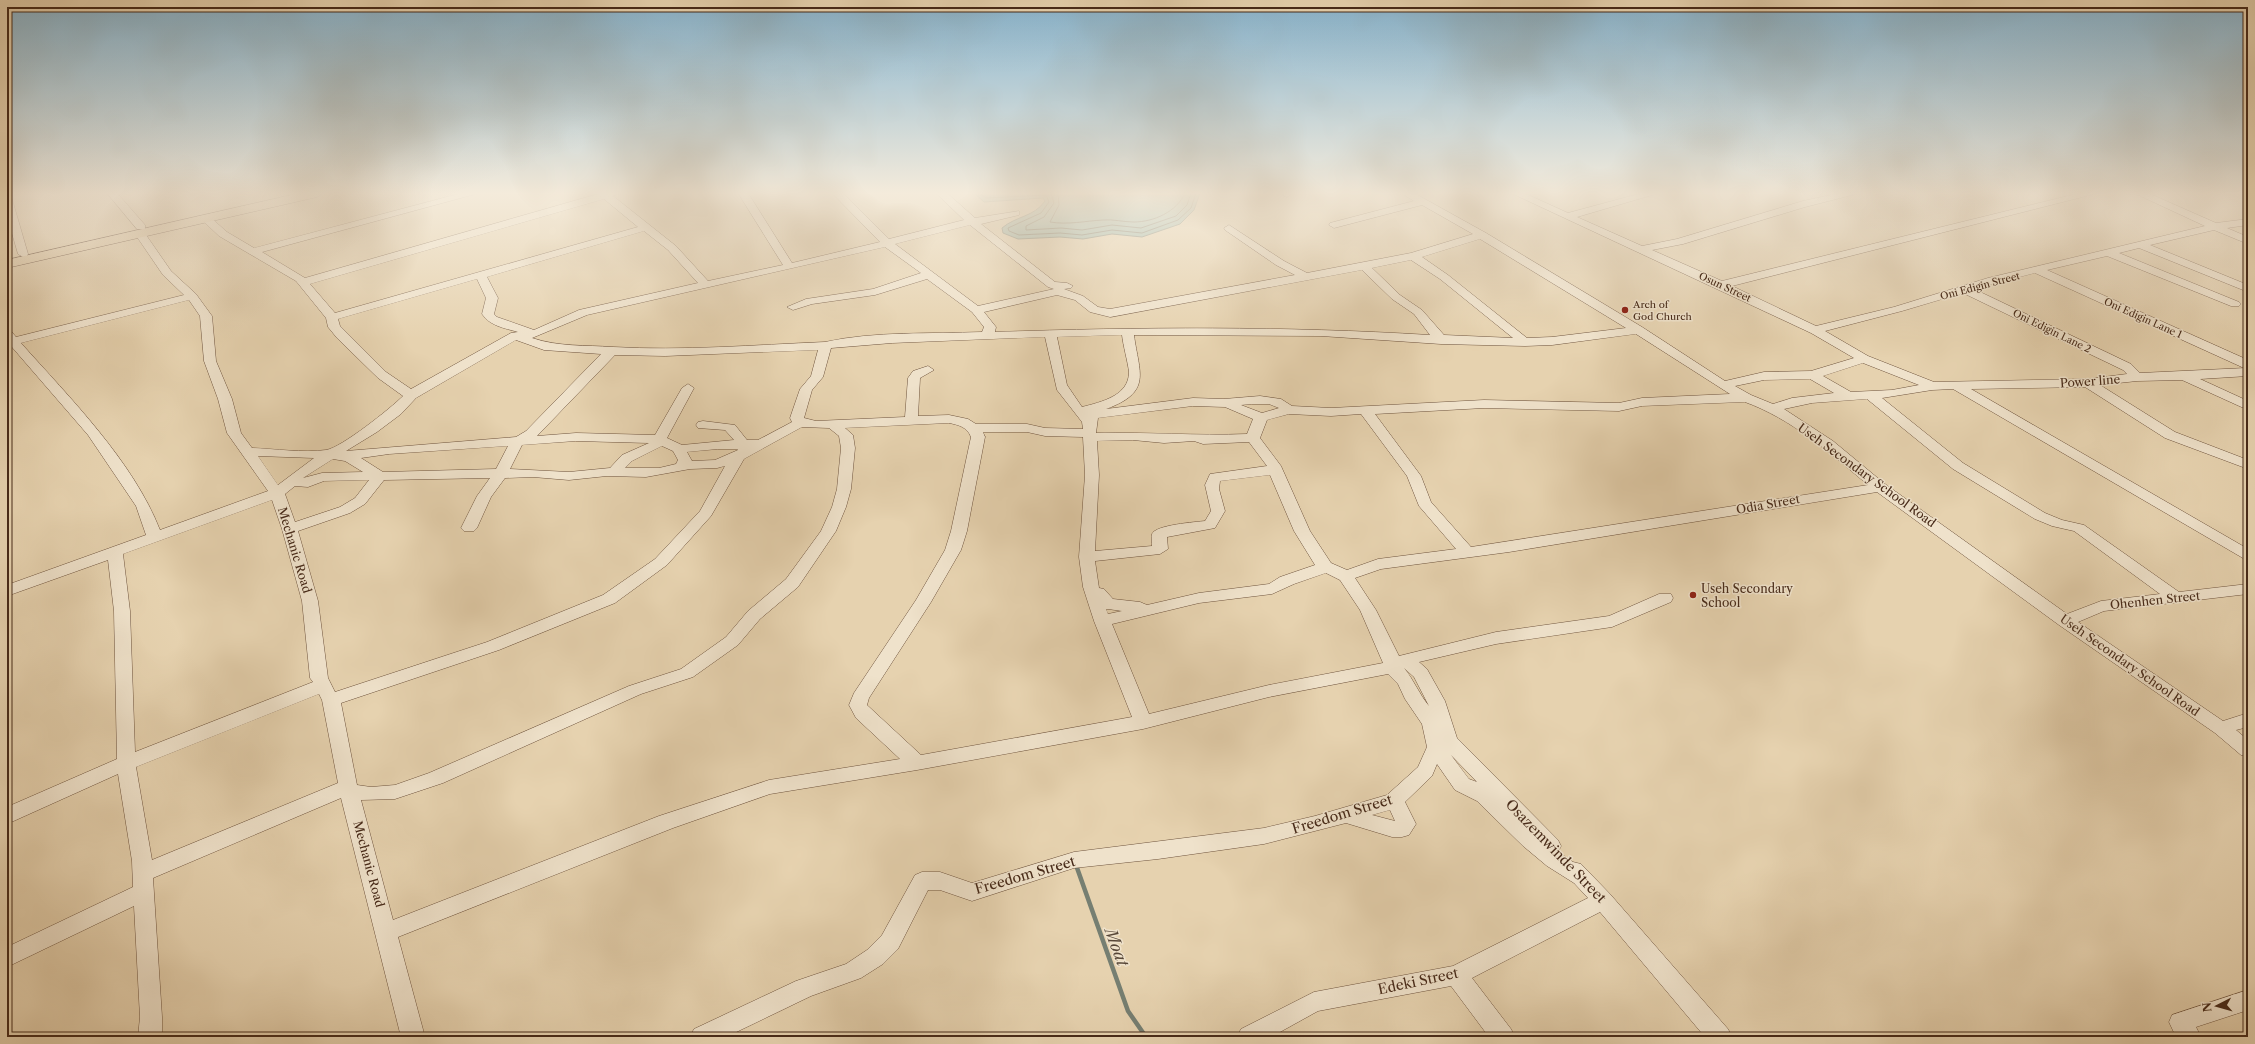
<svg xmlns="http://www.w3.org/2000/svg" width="2255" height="1044" font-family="'Libre Caslon Text',serif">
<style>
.water{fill:#96b7ad;stroke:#767f72}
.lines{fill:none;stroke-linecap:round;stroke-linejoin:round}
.shore{stroke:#6e7063;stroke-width:1}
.stream{stroke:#767f72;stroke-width:4.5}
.minor-casing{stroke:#6f543e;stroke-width:1}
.major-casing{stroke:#472a19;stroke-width:1}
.minor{fill:#efe2cb;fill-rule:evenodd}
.major{fill:#e6d2af;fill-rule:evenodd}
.poi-dot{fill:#8f2418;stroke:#efe2cb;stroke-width:1.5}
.labels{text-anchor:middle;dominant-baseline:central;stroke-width:3;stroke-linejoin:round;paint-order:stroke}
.far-street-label{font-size:10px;fill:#472a19;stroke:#efe2cb}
.far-poi-label{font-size:10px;fill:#472a19;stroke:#efe2cb;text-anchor:start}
.street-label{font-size:12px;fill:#472a19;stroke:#efe2cb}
.poi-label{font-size:12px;fill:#472a19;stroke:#efe2cb;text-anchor:start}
.near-street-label{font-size:14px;fill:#472a19;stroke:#efe2cb}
.near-water-label{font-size:16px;font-style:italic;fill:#574637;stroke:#efe2cb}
</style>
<rect width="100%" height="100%" fill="#e6d2af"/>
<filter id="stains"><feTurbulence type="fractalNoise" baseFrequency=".005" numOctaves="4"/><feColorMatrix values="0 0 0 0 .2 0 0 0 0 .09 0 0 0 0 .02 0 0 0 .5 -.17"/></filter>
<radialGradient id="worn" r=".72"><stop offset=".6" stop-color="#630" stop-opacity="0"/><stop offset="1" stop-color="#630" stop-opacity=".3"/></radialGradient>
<!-- water -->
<path class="water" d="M974,193H1200L1194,210L1180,224L1142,237L1112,234L1083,239L1060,237L1018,239L1003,233L1002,228C1016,216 1034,217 1045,201L1043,198L984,202Z"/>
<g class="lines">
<!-- shore -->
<g class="shore">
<path d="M979,193L986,198L1046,195L1049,202L1041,213L1008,228L1009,231L1019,235L1060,233L1082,235L1112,230L1142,233L1178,220L1191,208L1196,193"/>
<path d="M1051,193L1054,203L1044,217L1026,226V230L1061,228L1082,230L1112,225L1141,228L1176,216L1187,205L1191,193"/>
<path d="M1058,193L1059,205L1050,222C1068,225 1085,221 1103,220C1113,219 1123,222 1134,222C1153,222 1177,212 1185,193"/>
</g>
<!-- stream -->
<path class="stream" d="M1076,865L1128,1011L1146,1037"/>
<defs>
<g id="minor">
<path d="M107,193H117L145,225V229H137Z"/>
<path d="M462,193H479L262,252L305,278L598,194L597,193H619L613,196L676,246L708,281L783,265L738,193H748L792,263L880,242L832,193H843L889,239L964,220L936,193H947L975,218L1019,211V215L981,224L1055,282L1067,283L1073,286L1071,288L1064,289L1083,296L1098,307L1110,309L1295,275L1276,265L1225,230L1224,228L1229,225L1284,261L1307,273L1411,253L1473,234L1422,205L1334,228L1329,225L1330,223L1414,201L1401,193H1414L1486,233L1642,327L1725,381L1764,372L1811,371L1854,358L1811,333L1511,193H1524L1568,213L1642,193H1659L1577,217L1642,246L1677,239L1803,201L1840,193H1860L1805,207L1683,244L1652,250L1722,281L2080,193H2098L1732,286L1816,326L1894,307L1988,278L2205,226L2134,193H2148L2216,223L2248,219V225L2227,228L2248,237V244L2214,230L2150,245L2248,285V292L2139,248L2119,253L2239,302L2241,304L2239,306H2231L2107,256L2047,270L2248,360V376L2200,379L2248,401V410L2182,380L2137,381L2100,385L2175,432L2248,460V469L2165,438L2085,387L1971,389L2248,549V561L1953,389L1932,390L1882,398L1963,463L2045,513L2062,520L2084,525L2179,592L2248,584V594L2104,611L2078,622L2223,721L2248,713V727L2236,730L2248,740V757L2241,755L2215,733L2059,625L1877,492L1509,552L1381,569L1355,578L1376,610L1399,656L1496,632L1609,616L1659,594H1671L1673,598L1671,602L1612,627L1496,644L1419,662L1427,669L1445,701L1457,738L1558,840L1561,846L1558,852L1573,862L1581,864L1610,894L1728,1029L1732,1037H1705L1600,912L1472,978L1511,1029L1515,1037H1489L1451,986L1318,1011L1271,1037H1237L1241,1029L1314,992L1453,966L1588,898L1574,883L1547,866L1523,846L1477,801L1455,790L1437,764L1432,776L1405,802L1416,824L1409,835L1402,837H1392L1346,823L1264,844L1158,859L1074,868L972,901L940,890H928L898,949L883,964L861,978L811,996L726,1037H690L694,1029L796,981L846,964L867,950L882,935L915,875L922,872H940L972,883L1074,852L1264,828L1315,816L1387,795L1418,767L1427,747L1422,724L1405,699L1398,684L1388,674L1269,697L1143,729L917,770L770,794L673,828L398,937L425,1037H401L341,798L153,878L162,1017V1037H138L140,1017L134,906L7,967V947L133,887L132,861L118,774L7,824V807L117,759L114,611L108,560L7,596V585L146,535L136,506L88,435L11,346L7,347V330L11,331L16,337L184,295L163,275L135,234L136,232H144L171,271L196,294L212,316L216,361L232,399L241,433L252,448C275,449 303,453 326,450C341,448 391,408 403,396L378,378L337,338L328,327L326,318L296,281L219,236L201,219L206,216L210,217L227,232L254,248ZM604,199L638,227L335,313L310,284ZM970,225L1048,287L1054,289L978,306L895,244ZM644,231L668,250L698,283L579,310L534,330L497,317L494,314L498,298L487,277ZM1480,239L1626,328L1552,337L1527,338L1448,275L1422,257ZM885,247L921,273L873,289L806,299L787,307L793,310L812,304L875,295L927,279L972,312L984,327L982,332C931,334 875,331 825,342C754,345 683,351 613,347C585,345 559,347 532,338L587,315ZM1411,260L1440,279L1513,338L1444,335L1422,310L1400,295L1372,268ZM1362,270L1392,299L1414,314L1430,335C1285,326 1140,327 995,332L996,327L984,312L1057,295L1075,300L1090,312L1110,317ZM2035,273L2244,368H2246L2140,373L2131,364L1974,289ZM477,279L486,298L482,314C490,326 504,328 518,332L511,333L411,389L386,372L340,326L338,319ZM1963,293L2123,370L2127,374L2088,379L1934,382L1868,356L1825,331L1902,311ZM189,300L200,316L204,361L218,399L227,433L268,491L160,530C133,461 70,398 21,343ZM1636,334L1730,394L1642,398L1619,403L1484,400L1331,408L1292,406L1281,399L1260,396L1224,399L1193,398L1106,409C1153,392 1139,373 1134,335L1321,336L1441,344L1525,346L1552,345ZM1122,335C1123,345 1128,363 1129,372C1129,396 1101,402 1082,407L1067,385L1057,337ZM1045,337L1057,390L1082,422L1083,429L1045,428L1027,424H976L968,419L949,415L918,416L920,378L934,370L928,366L913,371L908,378L905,417L816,421L804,418L812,390L823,377L831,348L892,343ZM516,340L544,350L601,354L526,431L516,437L346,451L377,432L401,414L416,398ZM818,350L811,376L800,389L790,418L792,422L758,440H747L735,425L703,421L698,422L696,425L698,428L725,430L734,440L682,445L667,438L694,388L688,384L682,388L655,435L576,433L537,436L615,355L665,356ZM1863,363L1919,385L1892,390L1851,392L1823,376ZM1810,379L1834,393L1792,398L1773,404L1751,395L1735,386L1764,380ZM1867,399L1953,469L2035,519L2052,526L2074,531L2160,594L2101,601L2067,614L1885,484L1833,441L1784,409L1812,403ZM1745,402C1792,419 1830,453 1868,485L1471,547L1431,502L1421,476L1375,414L1484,408L1619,411L1642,406ZM1252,404H1269L1279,408L1262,413L1241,405ZM1193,406L1225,407L1253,419L1247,434C1197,436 1147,432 1096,433L1098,418ZM1289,414L1331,416L1361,414L1407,476L1419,506L1456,549L1378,559L1347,570L1331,563L1310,531L1281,466L1260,438L1267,420ZM949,423C959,425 967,427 971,437L951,531L945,550L916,600L854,693L849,705L856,718L900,759L769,780L659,816L393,920L361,800L395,799L443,783L641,694L693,677L738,645L760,619L798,587L836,531L846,507L851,489L855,448L853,435L845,428ZM802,427L829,428L839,436L841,448L837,489L832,507L821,531L786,579L748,611L726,637L681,669L629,686L429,773L395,785L371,787L357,785L341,703L499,650L615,603L667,565L711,516L744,459ZM983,432H1027L1045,436L1083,437L1085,475L1079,557L1083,587L1094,621L1132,717L921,755L867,705L869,698L931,602L961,550L967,531L985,437ZM1133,440L1164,443L1194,441L1203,444L1249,442L1267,466L1210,474L1205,485L1211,511L1205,521C1196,522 1155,525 1152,534C1151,537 1152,543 1152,546L1095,551L1099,475L1097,441ZM576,441L649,443L622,455L610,468L569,472L510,469L522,445ZM508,446L496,469L383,472L361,458L389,454ZM662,446L673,451L678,460L676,464L659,468H625L632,461ZM718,449H737L738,450L715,460L692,461L687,452ZM258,456L314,458L278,485ZM333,459L345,461L363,472L322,473L303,478ZM725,466L700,511L655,559L603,595L487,642L335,692L328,678L318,601L298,531L350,513L365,504L384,480L490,478L477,496L461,528L464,531H474L477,528L491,497L505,478L533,477L569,480L607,476L646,477L690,469L717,468ZM1270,475L1294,531L1315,565L1280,577L1269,584L1199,593L1147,605L1140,602L1113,599L1104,589L1099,588L1095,561L1160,554L1168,549L1167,537L1215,528L1225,511L1219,489L1220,481ZM369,480L355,498L340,507L295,522L285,494L295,486L308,487L324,481ZM272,500L282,529L302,601L310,678L313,682L135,752L130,611L123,554ZM1326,573L1340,580L1360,610L1383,663L1269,685L1149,714L1112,624L1199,603L1272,594L1294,584ZM1106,609H1108L1122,611L1108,614ZM1404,668L1414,677L1429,706C1419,694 1414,680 1404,668ZM319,694L322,700L338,783L152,860L136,767ZM1451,755L1477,782L1469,779ZM1390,810L1395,821L1372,815Z"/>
<path d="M1283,193H1293L1287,197L1284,196Z"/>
<path d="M7,196L12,199L28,254L27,256L23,257L18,254L7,216Z"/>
<path d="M2248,990V1010L2196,1027L2201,1037H2176L2169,1022L2172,1015Z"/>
</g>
<path id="major" d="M300,193H323L317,197L7,268V260Z"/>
</defs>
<!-- minor casing -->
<use href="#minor" class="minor-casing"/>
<!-- major casing -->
<use href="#major" class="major-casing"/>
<!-- minor -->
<use href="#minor" class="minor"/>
<!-- major -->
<use href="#major" class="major"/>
</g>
<!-- sky -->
<linearGradient id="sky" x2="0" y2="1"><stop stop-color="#87b5d0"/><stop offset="0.57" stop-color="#f4ebdb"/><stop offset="1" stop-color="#f4ebdb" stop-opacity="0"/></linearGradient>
<rect width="2255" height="339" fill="url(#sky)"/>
<!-- markers -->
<g class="poi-dot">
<circle cx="1625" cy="310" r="4"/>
<circle cx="1693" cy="595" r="4"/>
</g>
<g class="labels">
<!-- far-street labels -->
<g class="far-street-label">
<text transform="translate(1980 286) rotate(-15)">Oni Edigin Street</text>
<text transform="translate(1725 287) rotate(25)">Osun Street</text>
<text transform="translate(2143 318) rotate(24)">Oni Edigin Lane 1</text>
<text transform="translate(2052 331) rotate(26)">Oni Edigin Lane 2</text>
</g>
<!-- far-poi labels -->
<g class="far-poi-label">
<text x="1633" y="304">Arch of<tspan x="1633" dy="12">God Church</tspan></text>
</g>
<!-- street labels -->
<g class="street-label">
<text transform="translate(2090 381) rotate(-4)">Power line</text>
<text transform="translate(1867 475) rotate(36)">Useh Secondary School Road</text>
<text transform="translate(1768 504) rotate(-10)">Odia Street</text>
<text transform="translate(295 550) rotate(73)">Mechanic Road</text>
<text transform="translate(2155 600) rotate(-6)">Ohenhen Street</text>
<text transform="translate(2130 665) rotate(35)">Useh Secondary School Road</text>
<text transform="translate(369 864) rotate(75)">Mechanic Road</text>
</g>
<!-- poi labels -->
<g class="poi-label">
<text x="1701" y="588">Useh Secondary<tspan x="1701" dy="14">School</tspan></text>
</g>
<!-- near-street labels -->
<g class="near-street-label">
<text transform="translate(1342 814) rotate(-17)">Freedom Street</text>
<text transform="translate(1556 851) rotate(46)">Osazemwinde Street</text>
<text transform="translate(1025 875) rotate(-16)">Freedom Street</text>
<text transform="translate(1418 981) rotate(-12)">Edeki Street</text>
</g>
<!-- near-water labels -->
<g class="near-water-label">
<text transform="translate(1117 947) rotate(70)">Moat</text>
</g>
</g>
<!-- margin -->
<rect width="2255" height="1044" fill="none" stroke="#e6d2af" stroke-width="24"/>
<rect x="8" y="8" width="2239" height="1028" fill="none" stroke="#472a19" stroke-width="2"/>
<rect x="12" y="12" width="2231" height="1020" fill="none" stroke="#472a19"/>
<!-- north arrow -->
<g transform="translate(2217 1006) rotate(264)" stroke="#efe2cb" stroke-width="3" paint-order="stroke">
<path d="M0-3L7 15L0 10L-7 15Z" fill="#472a19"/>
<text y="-6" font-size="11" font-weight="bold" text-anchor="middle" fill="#472a19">N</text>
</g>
<rect width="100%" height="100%" filter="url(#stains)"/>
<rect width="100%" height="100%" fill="url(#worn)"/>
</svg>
